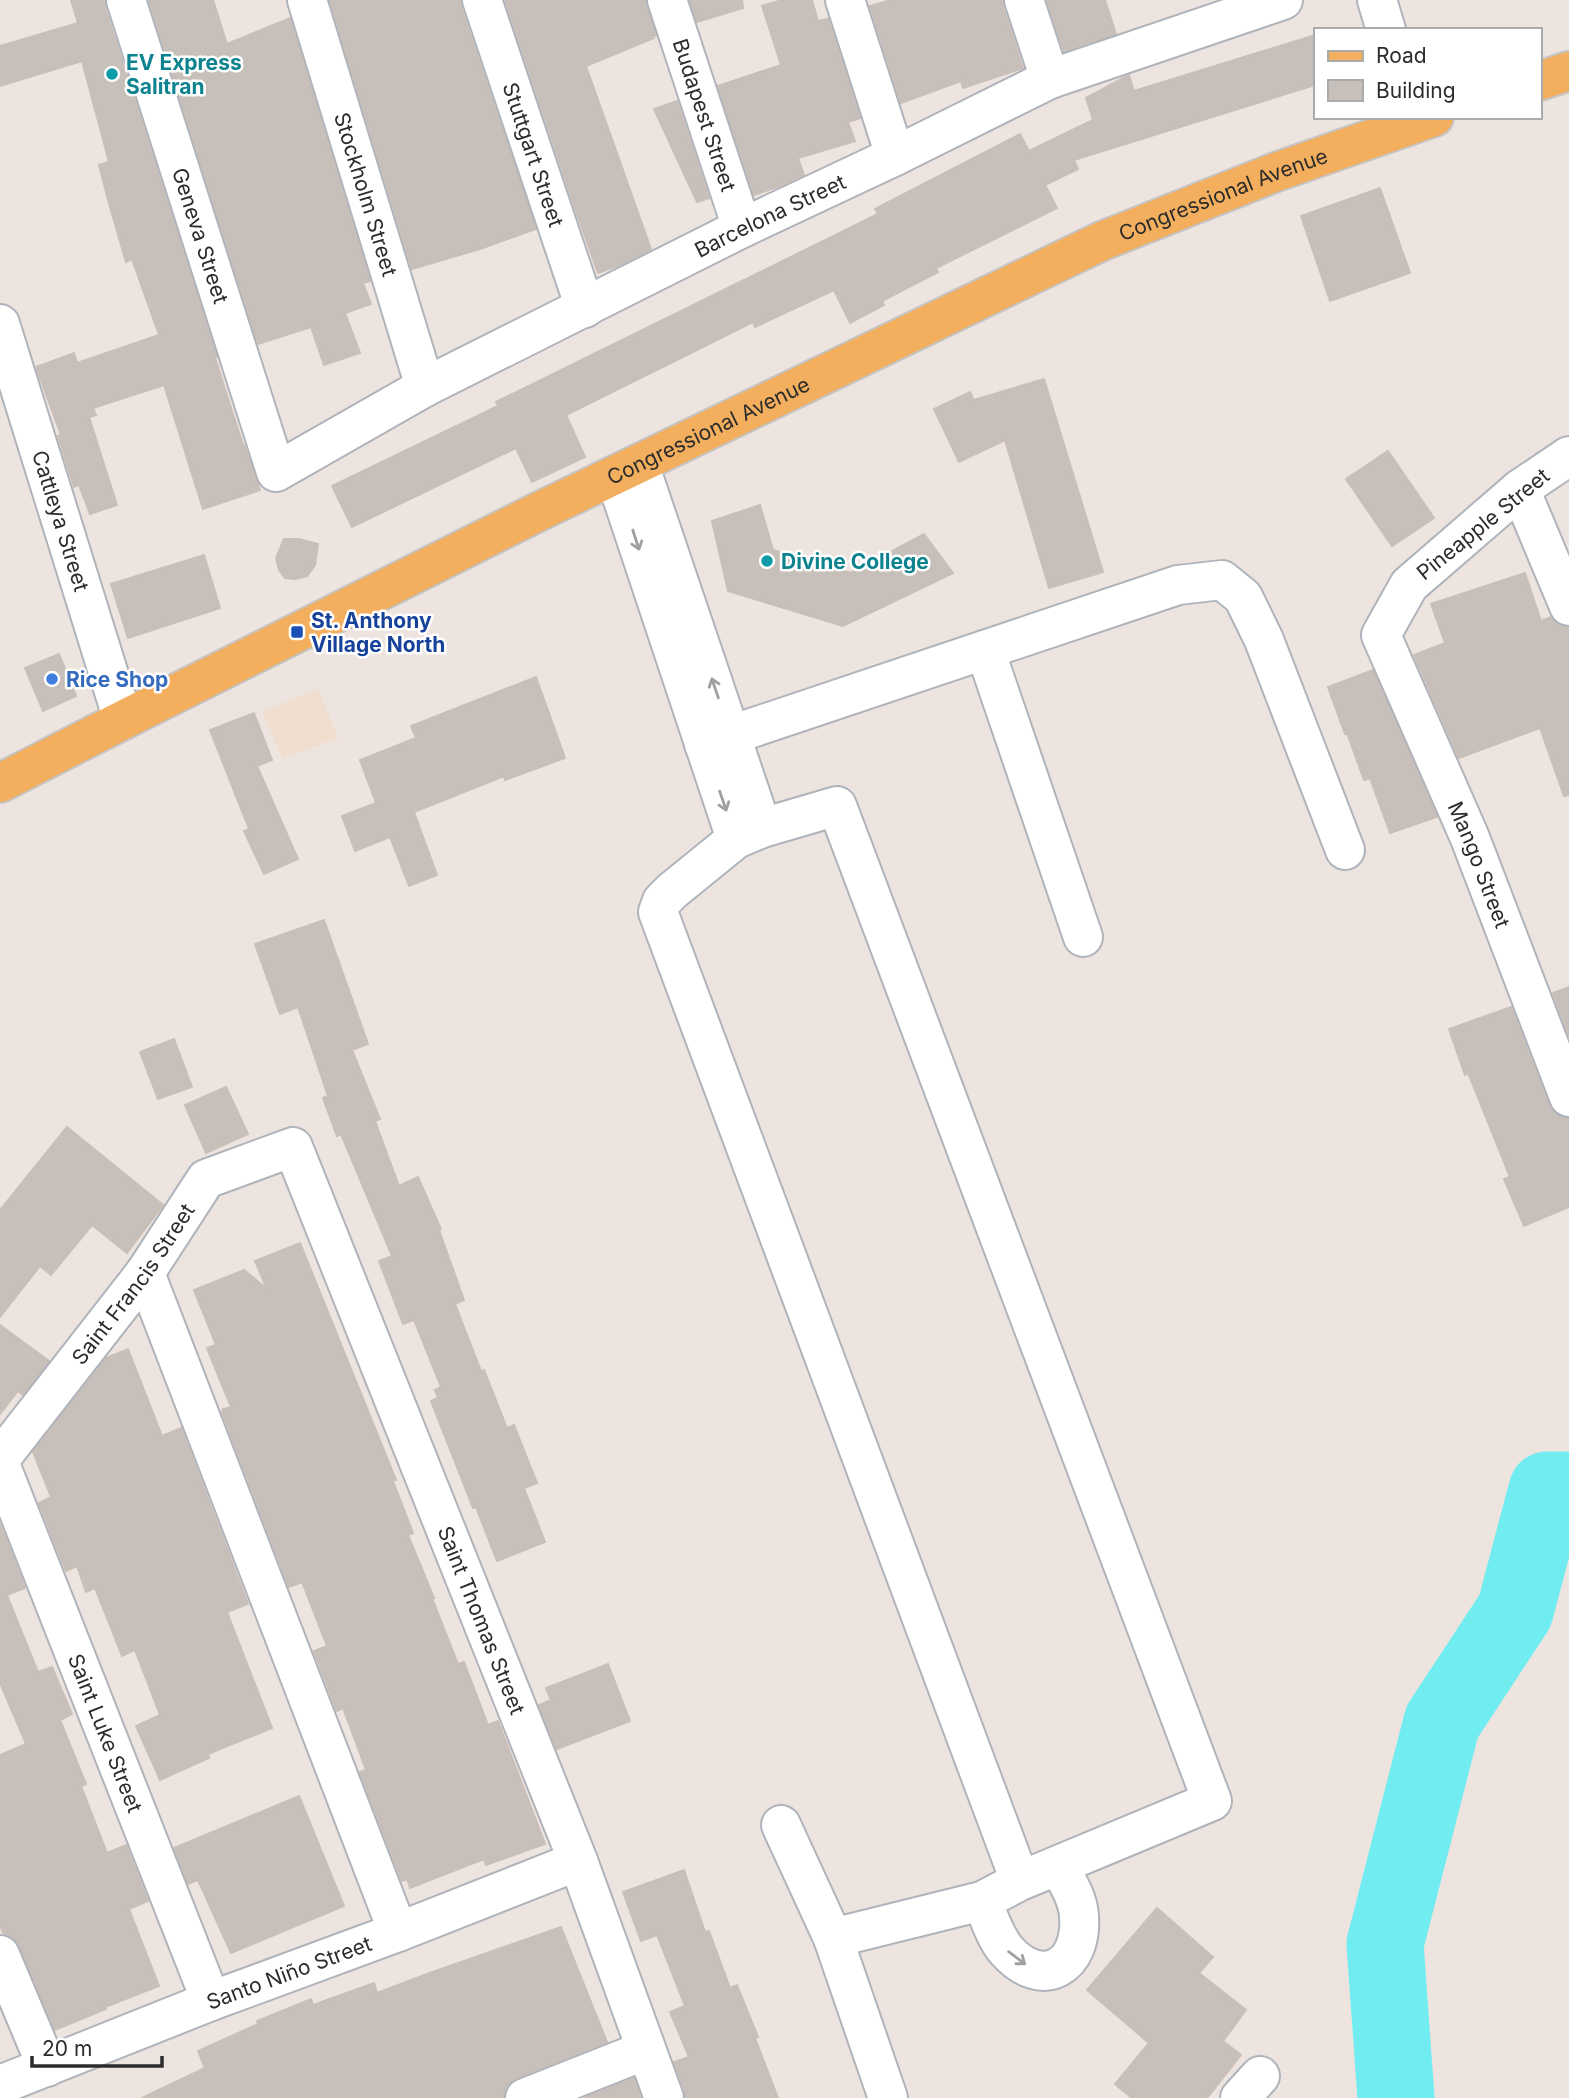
<svg xmlns="http://www.w3.org/2000/svg" width="1569" height="2098" font-family="Inter,sans-serif">
<style>
.education{fill:#f0ddce}
.lines{fill:none;stroke-linecap:round;stroke-linejoin:round}
.river{stroke:#71edf1;stroke-width:77}
.building{fill:#c6bfba;stroke:#cabfb8;stroke-width:2}
.minor-casing{stroke:#afb4bc;stroke-width:42}
.major-casing{stroke:#c4c4c4;stroke-width:42}
.minor{stroke:#fff;stroke-width:38}
.major{stroke:#f3ae5e;stroke-width:38}
.oneway{stroke:#a0a0a0}
.culture-dot{fill:#0f9aa8;stroke:#fff;stroke-width:2.5}
.transit-dot{fill:#1a4fb4;stroke:#fff;stroke-width:2.5}
.shop-dot{fill:#3f7fe0;stroke:#fff;stroke-width:2.5}
.labels{text-anchor:middle;dominant-baseline:central;stroke-width:5;stroke-linejoin:round;paint-order:stroke}
.culture-label{font-size:21px;font-weight:bold;fill:#0d838f;stroke:#fff;text-anchor:start}
.street-label{font-size:21px;fill:#2c2c2c;stroke:#fff}
.transit-label{font-size:21px;font-weight:bold;fill:#164399;stroke:#fff;text-anchor:start}
.shop-label{font-size:21px;font-weight:bold;fill:#366cbe;stroke:#fff;text-anchor:start}
</style>
<rect width="100%" height="100%" fill="#eee4df"/>
<!-- education -->
<path class="education" d="M318,689L338,738L283,758L262,712Z"/>
<g class="lines">
<!-- river -->
<path class="river" d="M1396,2098L1385,1944L1442,1722L1515,1611L1547,1490H1569"/>
</g>
<!-- building -->
<g class="building">
<path d="M71,0H105V7L217,357L215,358L243,445H244L260,490L203,509L164,385L93,408L96,415L89,417L117,505L90,514L79,485L74,487L58,436L61,435L36,367L74,353L77,363L159,335L132,259L126,262L108,200L99,165L109,162L82,61L0,86V46L78,23Z"/>
<path d="M149,0H213L227,44L290,18L370,281L363,283L371,304L345,313L360,353L324,365L311,327L258,344Z"/>
<path d="M333,0H461V7L536,229L480,249L412,269L330,1Z"/>
<path d="M505,0H646L656,35L653,36L654,38L586,66L651,249L620,265L598,273L577,214Z"/>
<path d="M690,0H742L743,8L697,22Z"/>
<path d="M782,0H812L818,21L828,19L860,118L848,122L855,141L798,158L804,175L780,186L754,195L718,86L781,65L762,6Z"/>
<path d="M891,0H1003V7L1023,68L963,88L961,81L901,103L870,6Z"/>
<path d="M1047,0H1105L1116,34L1064,51Z"/>
<path d="M1315,35V85L1074,160L1078,169L1045,185L1057,208L936,268L938,272L882,301L884,305L850,323L834,290L755,327L753,322L566,415L585,457L532,482L516,448L352,527L332,486L498,406L496,402L878,214L875,209L1020,134L1029,151L1093,120L1086,98L1127,76L1129,75L1134,91Z"/>
<path d="M677,101L709,198L697,202L654,109Z"/>
<path d="M1380,188L1410,273L1330,301L1301,216Z"/>
<path d="M1044,379L1103,572L1049,588L1005,440L959,462L934,409L970,392L974,400Z"/>
<path d="M1388,451L1434,518L1392,546L1346,479Z"/>
<path d="M760,505L773,550L851,573L924,534L953,573L843,626L728,591L712,521Z"/>
<path d="M284,539H299L318,544L315,565L307,576L295,579L285,578L279,570L276,558Z"/>
<path d="M204,555L220,608L128,638L111,584Z"/>
<path d="M1525,573L1541,621L1551,617L1556,624L1569,627V795L1564,796L1540,728L1459,758L1414,655L1445,643L1431,604Z"/>
<path d="M59,654L76,696L43,711L25,668Z"/>
<path d="M1373,670L1437,817L1390,833L1370,778L1364,780L1347,733L1345,734L1328,687Z"/>
<path d="M536,677L565,758L505,780L504,776L414,812L437,875L409,886L390,837L355,851L342,816L376,803L360,760L416,738L411,726Z"/>
<path d="M254,713L272,760L257,766L298,859L264,874L244,831L249,829L210,730Z"/>
<path d="M324,920L368,1044L352,1050L380,1119L375,1121L399,1186L418,1177L441,1229L439,1230L464,1300L455,1304L481,1371L484,1370L507,1428L514,1425L537,1483L524,1488L545,1542L497,1561L476,1507L473,1508L431,1401L438,1398L435,1390L441,1387L414,1320L403,1324L379,1261L392,1256L341,1134L337,1136L323,1098L328,1096L298,1007L280,1014L255,944Z"/>
<path d="M1569,987V1036L1553,993Z"/>
<path d="M1511,1007L1549,1105L1556,1114L1569,1118V1207L1524,1226L1504,1179L1510,1177L1468,1073L1465,1075L1449,1029Z"/>
<path d="M174,1039L192,1087L158,1099L140,1052Z"/>
<path d="M226,1087L248,1134L206,1153L185,1105Z"/>
<path d="M67,1127L163,1205L127,1253L92,1225L51,1275L40,1266L0,1317V1210Z"/>
<path d="M300,1243L396,1480L393,1481L413,1533L408,1535L434,1598H432L458,1664L464,1662L488,1725L498,1721L545,1844L486,1865L484,1859L410,1888L407,1879L402,1881L360,1772L366,1770L343,1708L337,1711L314,1651L327,1646L302,1582L289,1587L222,1412L223,1409L231,1407L207,1348L216,1345L194,1290L244,1270L267,1289L255,1261Z"/>
<path d="M0,1325L49,1361L23,1395L18,1391L0,1414Z"/>
<path d="M128,1349L162,1436L181,1428L248,1604L227,1612L272,1728L208,1754L209,1758L160,1780L136,1726L160,1715L135,1650L122,1656L95,1588L86,1592L77,1566L66,1571L39,1503L51,1497L33,1452L106,1358Z"/>
<path d="M0,1524L25,1588L7,1595L38,1672L52,1667L72,1714L60,1720L86,1784L81,1786L107,1853L126,1845L148,1901L129,1909L159,1986L105,2007L106,2009L55,2030L20,1947L14,1938L3,1933L0,1925V1755L26,1744L0,1683Z"/>
<path d="M608,1664L630,1721L557,1749L539,1705L551,1700L546,1688Z"/>
<path d="M299,1796L344,1906L231,1953L198,1880L188,1884L174,1848Z"/>
<path d="M684,1870L705,1932L709,1931L730,1988L737,1985L758,2037L755,2038L778,2098H685V2091L674,2062L689,2057L670,2012L685,2006L657,1935L641,1941L623,1892Z"/>
<path d="M1157,1908L1213,1957L1199,1973L1246,2010L1223,2041L1241,2055L1207,2098H1132L1115,2084L1149,2043L1087,1990Z"/>
<path d="M561,1927L607,2042L517,2078L508,2085L504,2098H142L205,2068L198,2051L258,2024L257,2021L311,1999L313,2005L374,1983L377,1993L427,1974Z"/>
<path d="M634,2078L641,2098H584Z"/>
</g>
<g class="lines">
<defs>
<g id="minor">
<path id="s1" d="M126,0L276,472L425,387L742,228L895,156L1050,79L1283,0"/>
<path id="s2" d="M307,0L425,387"/>
<path id="s3" d="M482,0L585,308"/>
<path id="s4" d="M667,0L742,228"/>
<path d="M845,0L895,156"/>
<path d="M1024,0L1050,79"/>
<path d="M1377,0L1386,30"/>
<path id="s5" d="M0,324L123,720"/>
<path id="s6" d="M1569,456L1520,489L1409,585L1381,635L1470,838L1569,1097"/>
<path d="M639,464L762,828"/>
<path d="M616,479L736,839"/>
<path d="M1520,489L1569,606"/>
<path d="M985,650L1083,937"/>
<path d="M704,744L1178,585L1222,580L1243,597L1264,640L1345,850"/>
<path d="M145,1273L398,1932"/>
<path id="s7" d="M0,1459L145,1273L206,1179L293,1147L578,1861L664,2098"/>
<path id="s8" d="M0,1464L211,2001"/>
<path d="M781,1825L833,1938L888,2098"/>
<path d="M982,1901C989,1917 995,1937 1006,1950C1042,1991 1083,1967 1079,1916C1078,1898 1067,1882 1059,1866"/>
<path d="M833,1938L982,1901L1020,1881L1212,1801L837,806L762,828L736,839L672,891L662,901L658,912L1020,1881"/>
<path d="M0,1955L47,2067"/>
<path id="s9" d="M0,2085L211,2001L398,1932L578,1861"/>
<path d="M525,2098L646,2050"/>
<path d="M1240,2098L1260,2076"/>
</g>
<g id="major">
<path d="M1539,81L1569,71"/>
<path id="s10" d="M0,783L123,720L540,511L1102,241L1276,172L1434,117"/>
</g>
</defs>
<!-- minor casing -->
<use href="#minor" class="minor-casing"/>
<!-- major casing -->
<use href="#major" class="major-casing"/>
<!-- minor -->
<use href="#minor" class="minor"/>
<!-- major -->
<use href="#major" class="major"/>
</g>
<!-- one-way arrows -->
<defs><path id="oneway-shaft" d="M-6 0H5M1.5-3L5.5 0L1.5 3" fill="none" stroke-width="1.6" stroke-linecap="round" stroke-linejoin="round" transform="scale(1.75)"/></defs>
<g class="oneway">
<use href="#oneway-shaft" transform="translate(636 540) rotate(72)"/>
<use href="#oneway-shaft" transform="translate(715 688) rotate(-109)"/>
<use href="#oneway-shaft" transform="translate(723 801) rotate(71)"/>
<use href="#oneway-shaft" transform="translate(1017 1958) rotate(37)"/>
</g>
<!-- markers -->
<g class="culture-dot">
<circle cx="112" cy="74" r="7"/>
<circle cx="767" cy="561" r="7"/>
</g>
<rect class="transit-dot" x="290" y="625" width="14" height="14" rx="3.5"/>
<circle class="shop-dot" cx="52" cy="679" r="7"/>
<g class="labels">
<!-- culture labels -->
<g class="culture-label">
<text x="126" y="62">EV Express<tspan x="126" dy="24">Salitran</tspan></text>
<text x="781" y="561">Divine College</text>
</g>
<!-- street labels -->
<g class="street-label">
<text stroke="none"><textPath href="#s4" startOffset="121">Budapest Street</textPath></text>
<text stroke="none"><textPath href="#s3" startOffset="163">Stuttgart Street</textPath></text>
<text stroke="none"><textPath href="#s2" startOffset="203">Stockholm Street</textPath></text>
<text stroke="none"><textPath href="#s10" startOffset="1358">Congressional Avenue</textPath></text>
<text stroke="none"><textPath href="#s1" startOffset="1052">Barcelona Street</textPath></text>
<text stroke="none"><textPath href="#s1" startOffset="247">Geneva Street</textPath></text>
<text stroke="none"><textPath href="#s10" startOffset="791">Congressional Avenue</textPath></text>
<text stroke="none"><textPath href="#s5" startOffset="206">Cattleya Street</textPath></text>
<text transform="translate(1483 524) rotate(-39)">Pineapple Street</text>
<text stroke="none"><textPath href="#s6" startOffset="513">Mango Street</textPath></text>
<text stroke="none"><textPath href="#s7" startOffset="220">Saint Francis Street</textPath></text>
<text stroke="none"><textPath href="#s7" startOffset="950">Saint Thomas Street</textPath></text>
<text stroke="none"><textPath href="#s8" startOffset="289">Saint Luke Street</textPath></text>
<text stroke="none"><textPath href="#s9" startOffset="310">Santo Niño Street</textPath></text>
</g>
<!-- transit labels -->
<g class="transit-label">
<text x="311" y="620">St. Anthony<tspan x="311" dy="24">Village North</tspan></text>
</g>
<!-- shop labels -->
<g class="shop-label">
<text x="66" y="679">Rice Shop</text>
</g>
</g>
<!-- legend -->
<rect x="1314" y="28" width="228" height="91" fill="#ffffff" stroke="#ababab" stroke-width="2"/>
<rect x="1328" y="51" width="35" height="10" fill="#f3ae5e" stroke="#ababab" stroke-width="2"/>
<text x="1376" y="63" font-size="21" fill="#2c2c2c">Road</text>
<rect x="1328" y="80" width="35" height="21" fill="#c6bfba" stroke="#ababab" stroke-width="2"/>
<text x="1376" y="98" font-size="21" fill="#2c2c2c">Building</text>
<!-- scale -->
<path d="M32 2056v10h130v-10" fill="none" stroke="#2c2c2c" stroke-width="3.5"/>
<text x="42" y="2056" font-size="21" fill="#2c2c2c" stroke="#ffffff" stroke-width="5" paint-order="stroke">20 m</text>
</svg>
